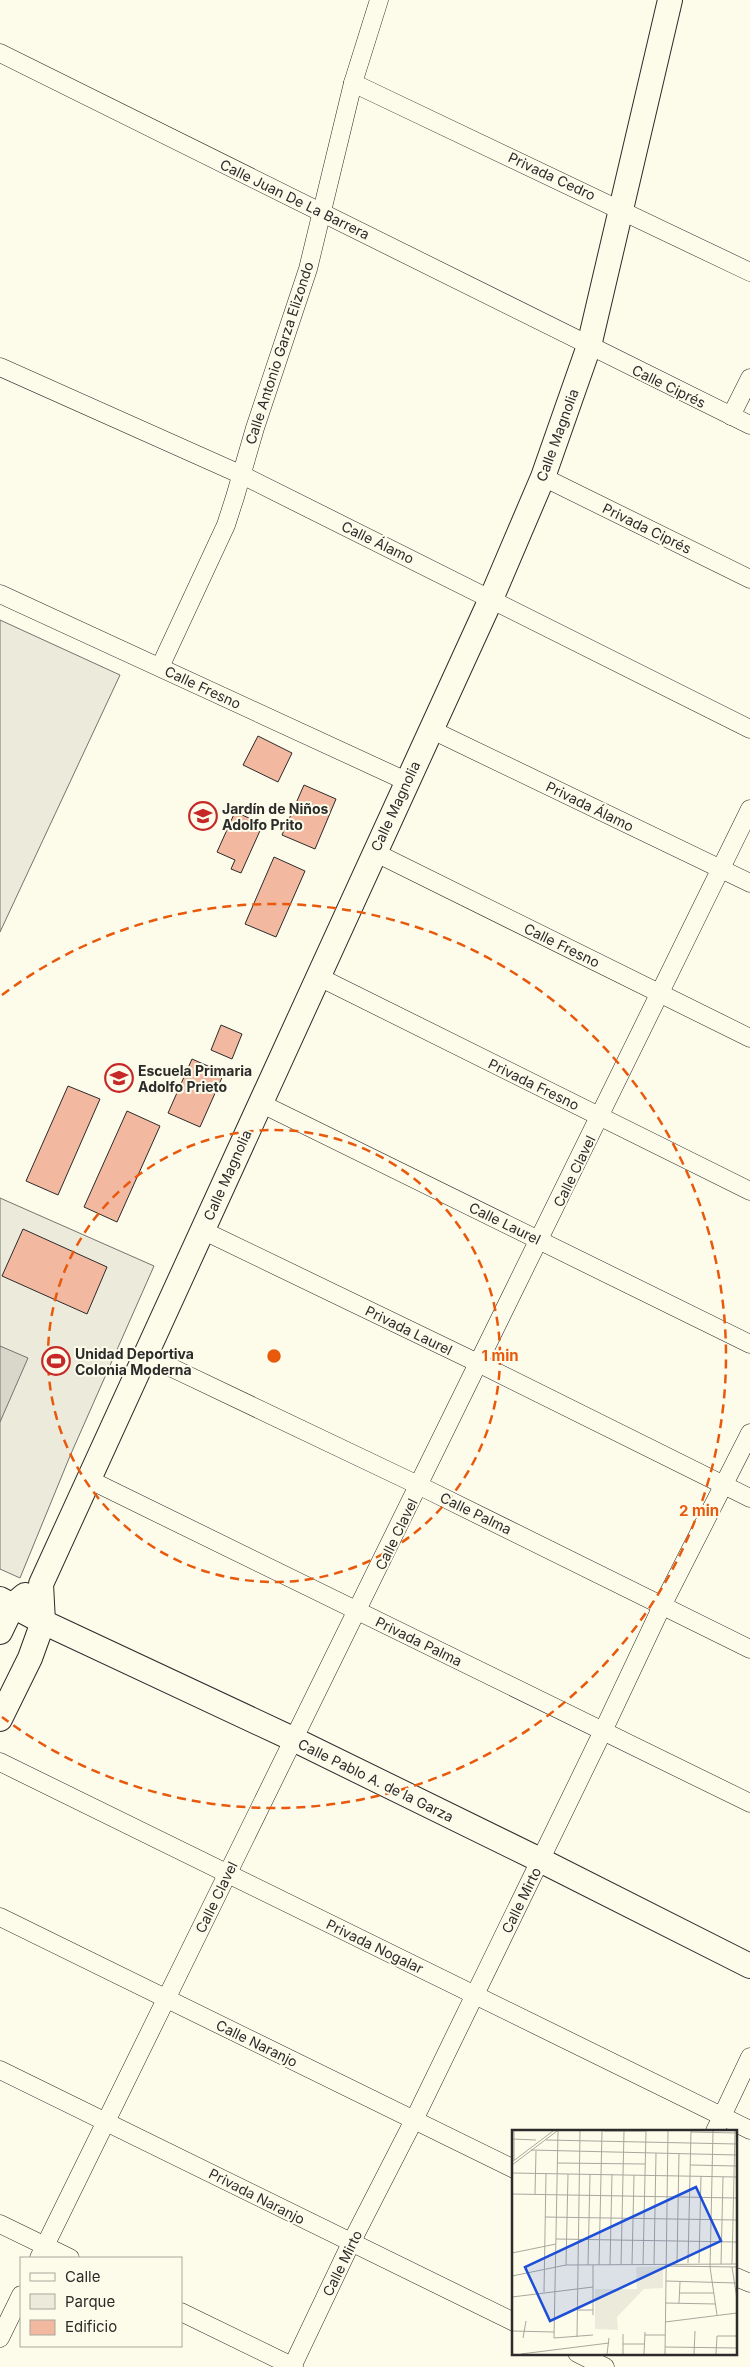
<svg xmlns="http://www.w3.org/2000/svg" width="750" height="2367" font-family="Inter,sans-serif">
<style>
.green{fill:#ecebdb;stroke:#74746e}
.water{fill:#d8d7c9;stroke:#74746e}
.building{fill:#f2b8a0;stroke:#2b2b2b}
.lines{fill:none;stroke-linecap:round;stroke-linejoin:round}
.street-casing{stroke:#2b2b2b;stroke-width:19}
.secondary-casing{stroke:#2b2b2b;stroke-width:26}
.street{stroke:#fdfbea;stroke-width:18}
.secondary{stroke:#fdfbea;stroke-width:24}
.ring{fill:none;stroke:#e8590c;stroke-width:2.5;stroke-dasharray:9 6}
.labels{text-anchor:middle;dominant-baseline:central;stroke-width:4;stroke-linejoin:round;paint-order:stroke}
.street-label{font-size:14px;fill:#2b2b2b;stroke:#fdfbea}
.poi-label{font-size:14px;font-weight:bold;fill:#2b2b2b;stroke:#fdfbea;text-anchor:start}
.inset-road{fill:none;stroke:#a9a89e;stroke-width:1}
.view{fill:#1d4ed8;fill-opacity:0.15;stroke:#1d4ed8;stroke-width:2.5}
.inset-edge{fill:none;stroke:#2b2b2b;stroke-width:2.5}
.centre{fill:#e8590c;stroke:#fdfbea;stroke-width:2.5}
.ring-label{font-size:15px;text-anchor:middle;font-weight:bold;fill:#e8590c;stroke:#fdfbea;stroke-width:4;stroke-linejoin:round;paint-order:stroke}
</style>
<rect width="100%" height="100%" fill="#fdfbea"/>
<!-- green -->
<g class="green">
<path d="M0,620L120,675L0,932Z"/>
<path d="M0,1198L154,1266L70,1456L20,1578L0,1569Z"/>
</g>
<!-- water -->
<path class="water" d="M0,1346L28,1358L0,1422Z"/>
<!-- building -->
<g class="building">
<path d="M258,736L292,753L278,782L243,765Z"/>
<path d="M304,785L336,799L315,849L282,835Z"/>
<path d="M235,812L263,824L241,873L231,869L235,860L217,852Z"/>
<path d="M274,857L305,871L276,937L245,924Z"/>
<path d="M221,1025L242,1034L232,1059L211,1050Z"/>
<path d="M192,1059L224,1073L200,1127L168,1113Z"/>
<path d="M68,1086L100,1099L58,1195L26,1181Z"/>
<path d="M127,1111L160,1126L117,1222L84,1207Z"/>
<path d="M23,1229L107,1267L87,1314L2,1276Z"/>
</g>
<g class="lines">
<defs>
<g id="street">
<path d="M0,53L750,425"/>
<path d="M353,83L750,272"/>
<path d="M0,367L242,475L750,729"/>
<path d="M731,416L750,378"/>
<path d="M543,477L750,579"/>
<path d="M0,594L406,781"/>
<path d="M160,667L226,525L235,497L255,428L308,269L353,83L379,0"/>
<path d="M430,729L750,883"/>
<path d="M374,852L750,1038"/>
<path d="M317,976L750,1191"/>
<path d="M260,1103L750,1344"/>
<path d="M202,1230L480,1364L750,1498"/>
<path d="M145,1355L420,1486L750,1649"/>
<path d="M88,1479L750,1803"/>
<path d="M0,1762L750,2130"/>
<path d="M0,1917L514,2169"/>
<path d="M0,2070L514,2322"/>
<path d="M715,2131L750,2057"/>
<path d="M0,2224L70,2258"/>
<path d="M39,2258C275,1775 516,1294 750,809"/>
<path d="M736,2277L750,2283"/>
<path d="M181,2312L294,2367"/>
<path d="M0,2338L21,2295"/>
<path d="M577,2353L605,2367"/>
<path d="M292,2367L351,2243L414,2120L603,1731L662,1606L750,1433"/>
</g>
<g id="secondary">
<path d="M0,1599L43,1622L293,1739L540,1860L750,1966"/>
<path d="M0,1632L13,1605L25,1595"/>
<path d="M0,1719L30,1658L43,1622L41,1584L491,599L543,477L589,346L670,0"/>
</g>
</defs>
<!-- street casing -->
<use href="#street" class="street-casing"/>
<!-- secondary casing -->
<use href="#secondary" class="secondary-casing"/>
<!-- street -->
<use href="#street" class="street"/>
<!-- secondary -->
<use href="#secondary" class="secondary"/>
</g>
<!-- distance rings -->
<g class="ring">
<circle cx="274" cy="1356" r="226"/>
<path d="M2 995A452 452 0 1 1 2 1717"/>
</g>
<!-- icons -->
<defs>
<symbol id="school-ring" viewBox="-11 -11 22 22"><circle r="9.5" fill="#fdfbea" stroke="#c62828" stroke-width="1.5"/><path d="M0-5L7-2L0 1L-7-2ZM-4 1L0 2.5L4 1V4Q0 6-4 4Z" fill="#c62828"/></symbol>
<symbol id="stadium-ring" viewBox="-11 -11 22 22"><circle r="9.5" fill="#fdfbea" stroke="#c62828" stroke-width="1.5"/><path d="M0-5a6.5 5 0 1 0 0 10a6.5 5 0 1 0 0-10ZM-3.5-1.8h7v3.6h-7Z" fill="#c62828"/></symbol>
</defs>
<g fill-rule="evenodd">
<use href="#school-ring" x="187" y="800" width="32" height="32"/>
<use href="#school-ring" x="103" y="1062" width="32" height="32"/>
<use href="#stadium-ring" x="40" y="1345" width="32" height="32"/>
</g>
<g class="labels">
<!-- street labels -->
<g class="street-label">
<text transform="translate(552 176) rotate(25)">Privada Cedro</text>
<text transform="translate(295 199) rotate(26)">Calle Juan De La Barrera</text>
<text transform="translate(279 353) rotate(-72)">Calle Antonio Garza Elizondo</text>
<text transform="translate(669 386) rotate(26)">Calle Ciprés</text>
<text transform="translate(557 435) rotate(-70)">Calle Magnolia</text>
<text transform="translate(647 528) rotate(26)">Privada Ciprés</text>
<text transform="translate(378 542) rotate(26)">Calle Álamo</text>
<text transform="translate(203 687) rotate(25)">Calle Fresno</text>
<text transform="translate(395 806) rotate(-65)">Calle Magnolia</text>
<text transform="translate(590 806) rotate(26)">Privada Álamo</text>
<text transform="translate(562 945) rotate(26)">Calle Fresno</text>
<text transform="translate(534 1084) rotate(26)">Privada Fresno</text>
<text transform="translate(574 1171) rotate(-64)">Calle Clavel</text>
<text transform="translate(227 1175) rotate(-66)">Calle Magnolia</text>
<text transform="translate(505 1223) rotate(26)">Calle Laurel</text>
<text transform="translate(409 1330) rotate(26)">Privada Laurel</text>
<text transform="translate(476 1513) rotate(26)">Calle Palma</text>
<text transform="translate(396 1534) rotate(-64)">Calle Clavel</text>
<text transform="translate(419 1641) rotate(26)">Privada Palma</text>
<text transform="translate(376 1780) rotate(26)">Calle Pablo A. de la Garza</text>
<text transform="translate(216 1897) rotate(-64)">Calle Clavel</text>
<text transform="translate(521 1900) rotate(-64)">Calle Mirto</text>
<text transform="translate(375 1946) rotate(26)">Privada Nogalar</text>
<text transform="translate(257 2043) rotate(26)">Calle Naranjo</text>
<text transform="translate(257 2196) rotate(27)">Privada Naranjo</text>
<text transform="translate(342 2263) rotate(-64)">Calle Mirto</text>
</g>
<!-- poi labels -->
<g class="poi-label">
<text x="222" y="808">Jardín de Niños<tspan x="222" dy="16">Adolfo Prito</tspan></text>
<text x="138" y="1070">Escuela Primaria<tspan x="138" dy="16">Adolfo Prieto</tspan></text>
<text x="75" y="1353">Unidad Deportiva<tspan x="75" dy="16">Colonia Moderna</tspan></text>
</g>
</g>
<!-- overview -->
<g transform="translate(512 2130)">
<rect width="225" height="225" fill="#fdfbea"/>
<path d="M151,136V158L132,159L105,187L106,200L83,199V159H125L124,137Z" fill="#ecebdb"/>
<path class="inset-road" d="M46,1L42,208L81,205M92,1H133M201,1L198,137L205,185M179,2L225,3M0,9L24,10M34,10L225,14M19,20L225,25M2,30V1M0,32L41,1M45,33L133,34M0,35L45,1M178,35L225,36M0,43L225,47M0,64L225,68M23,64L24,21M33,87L225,90M44,109L225,112M0,123L44,114M165,133L167,23M176,133L179,1M187,133L189,46M209,134L211,47M220,134L223,1M54,135L56,44M76,135L78,44M81,135V185M87,135L90,1M98,135L100,44M109,135L112,1M120,135L122,45M131,135L134,1M142,135L144,23M154,136L225,137M220,137L225,169M0,146L54,135L225,134M154,151L225,153M32,162L34,43M168,163H202M0,167L81,157M153,173L204,174M167,173L168,152M65,180H81M153,192L225,183M0,201L42,202M133,205H153M65,207L68,1M11,208L14,191M111,214H132M153,217L225,218M9,224L97,213M95,224L97,208M111,224V204M132,224L133,202M153,224L156,1M182,224L183,201M204,224L205,206H225"/>
<path class="view" d="M184,57L209,111L38,191L13,137Z"/>
<rect width="225" height="225" class="inset-edge"/>
</g>
<circle cx="274" cy="1356" r="8" class="centre"/>
<g class="ring-label">
<text x="500" y="1361">1 min</text>
<text x="699" y="1516">2 min</text>
</g>
<!-- legend -->
<rect x="20" y="2257" width="162" height="90" fill="#fdfbea" stroke="#a9a89e"/>
<rect x="30" y="2273" width="25" height="8" fill="#fdfbea" stroke="#a9a89e"/>
<text x="65" y="2282" font-size="15" fill="#2b2b2b">Calle</text>
<rect x="30" y="2294" width="25" height="15" fill="#ecebdb" stroke="#a9a89e"/>
<text x="65" y="2307" font-size="15" fill="#2b2b2b">Parque</text>
<rect x="30" y="2320" width="25" height="15" fill="#f2b8a0" stroke="#a9a89e"/>
<text x="65" y="2332" font-size="15" fill="#2b2b2b">Edificio</text>
</svg>
